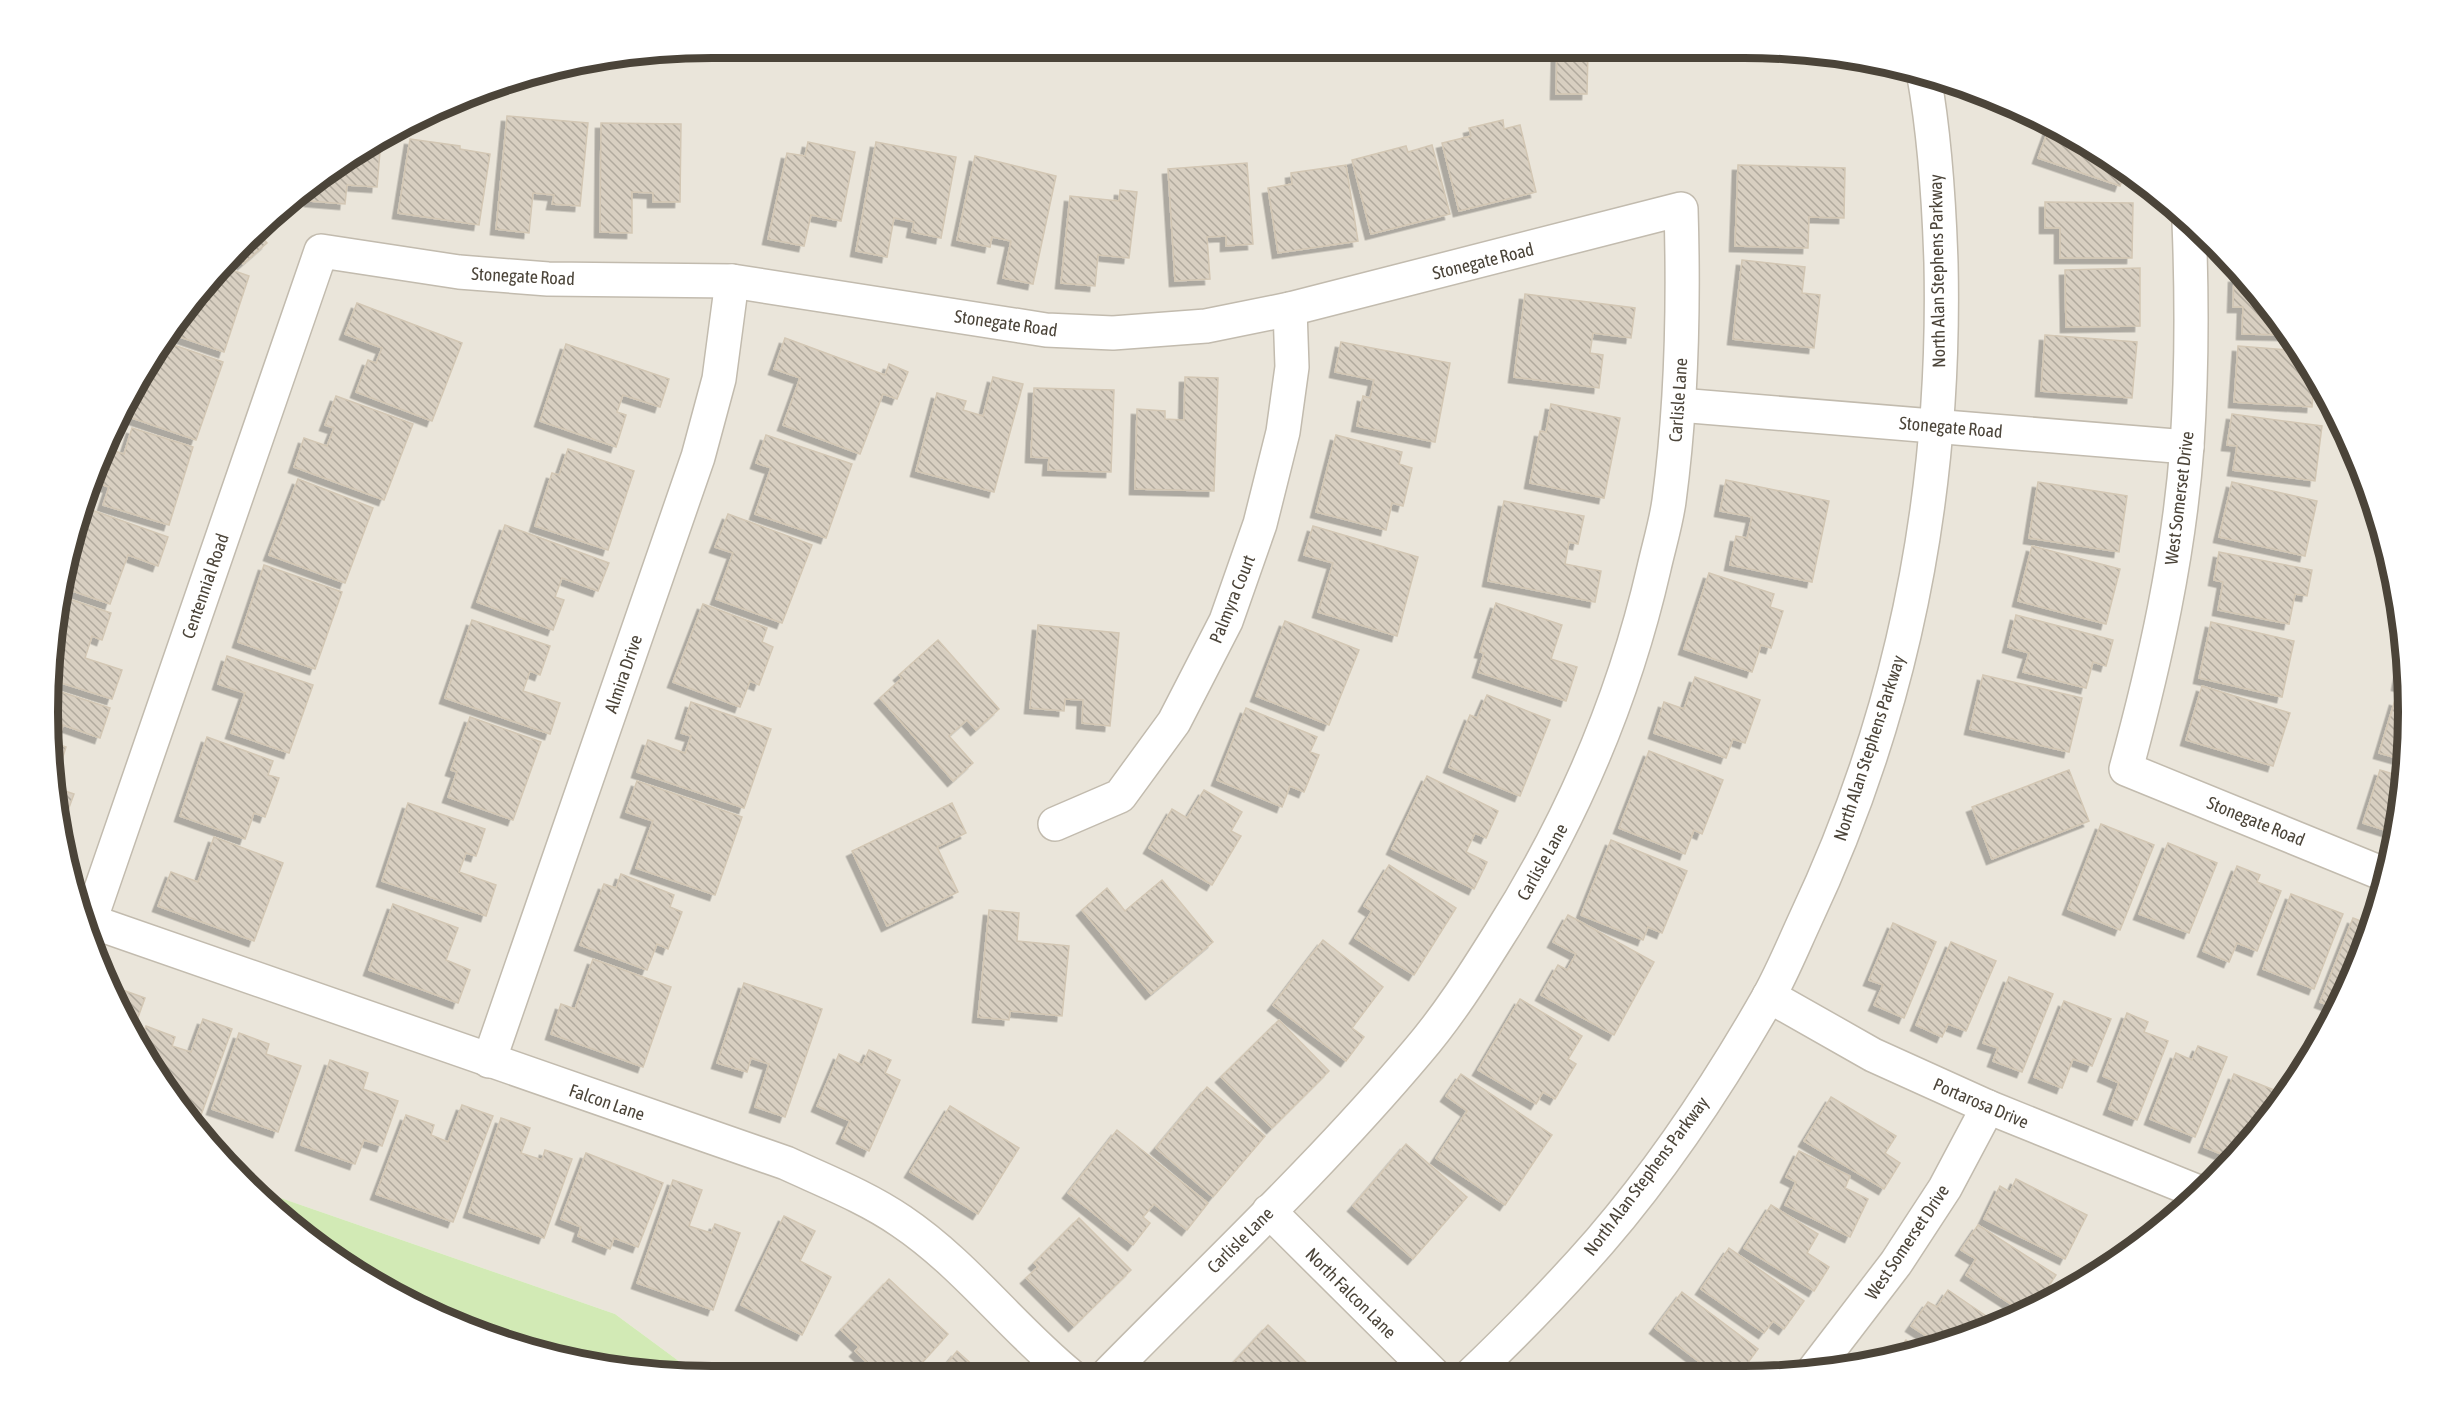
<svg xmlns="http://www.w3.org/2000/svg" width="2457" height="1425" font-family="'Asap Condensed',sans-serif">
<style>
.residential{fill:#eae5da}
.green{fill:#d2eab5}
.building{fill:url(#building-back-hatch);stroke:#d3c7b4;stroke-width:1.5;filter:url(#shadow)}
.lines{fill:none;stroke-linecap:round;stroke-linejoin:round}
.minor-casing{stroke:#c2bbae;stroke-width:36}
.minor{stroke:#fff;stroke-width:33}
.labels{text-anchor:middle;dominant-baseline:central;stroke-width:4.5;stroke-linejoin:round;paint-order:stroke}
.street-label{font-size:18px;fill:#4b4439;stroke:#fff}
.rim{fill:none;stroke:#4b4439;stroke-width:8}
</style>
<defs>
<pattern id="building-back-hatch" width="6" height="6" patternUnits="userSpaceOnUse" patternTransform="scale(1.5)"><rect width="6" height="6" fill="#d8cfc1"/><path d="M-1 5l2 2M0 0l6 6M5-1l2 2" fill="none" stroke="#b1aa9e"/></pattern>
<filter id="shadow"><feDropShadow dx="-5.5" dy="5.5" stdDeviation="0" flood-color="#0004"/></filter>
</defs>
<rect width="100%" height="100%" fill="#f6f3ec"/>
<!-- residential -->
<path class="residential" d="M1788,49L1958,83L2113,160L2214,242L2297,343L2358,458L2396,583L2409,712L2396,842L2359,966L2297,1081L2214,1183L2077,1288L1958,1342L1788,1376H699L615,1314L252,1188L186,1117L137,1044L83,926L49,756L54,626L71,540L116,419L160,343L242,243L308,185L418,117L499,83L625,54Z"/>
<!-- green -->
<path class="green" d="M252,1188L615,1314L699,1376H669L499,1342L344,1265L274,1212Z"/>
<!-- building -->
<g class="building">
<path d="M1557,50H1588L1587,94H1556Z"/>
<path d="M507,116L588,123L580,206L552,204L554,195L533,193L529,233L496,229Z"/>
<path d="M1503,120L1504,129L1520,125L1536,192L1459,211L1442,143L1471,136L1469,128Z"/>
<path d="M601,123L681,124L680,202H653V193L632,192V233L600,232Z"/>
<path d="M2049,128L2113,160L2126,170L2120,186L2038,158Z"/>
<path d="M410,139L460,146V149L490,154L479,225L398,213Z"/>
<path d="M381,140L377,187L347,185L345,204L310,201L311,183Z"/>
<path d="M808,142L855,152L841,221L811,215L804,246L768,239L787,153L805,156Z"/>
<path d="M876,142L956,157L941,238L912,232L914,222L894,218L887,257L856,251Z"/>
<path d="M1432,145L1450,214L1371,234L1352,160L1406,146L1408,152Z"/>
<path d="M975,156L1056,176L1033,284L1003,278L1011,241L992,237L990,247L957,240Z"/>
<path d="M1247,163L1253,244L1226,246V236L1207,237L1210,279L1175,281L1168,169Z"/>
<path d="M1346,165L1358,241L1278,253L1268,188L1292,184L1291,173Z"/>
<path d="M1738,165L1845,168L1844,218L1809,217L1808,248L1735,246Z"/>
<path d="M1120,190L1137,192L1129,258L1098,255L1095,286L1061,283L1070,196L1119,201Z"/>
<path d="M2045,202L2133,203L2132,258H2060V228H2045Z"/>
<path d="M256,231L267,243L243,264L233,254Z"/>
<path d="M1742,260L1805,267L1802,293L1820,295L1814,348L1733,339Z"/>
<path d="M223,267L249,276L224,352L168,333Z"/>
<path d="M2140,268V326L2066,327L2065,270Z"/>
<path d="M2234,277H2242L2290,335L2242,334L2243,307H2233Z"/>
<path d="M1525,294L1635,308L1631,338L1593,333L1590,353L1603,355L1599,388L1514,377Z"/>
<path d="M357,303L462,343L432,421L356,392L368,360L376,363L382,348L345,334Z"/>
<path d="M2045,335L2137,342L2132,398L2041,391Z"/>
<path d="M785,338L885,375L889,364L908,372L897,399L883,394L860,454L783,425L800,378L774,369Z"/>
<path d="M162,341L223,362L196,440L129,417L138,391L133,389Z"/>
<path d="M1341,342L1450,363L1435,442L1357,426L1363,396L1370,398L1374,380L1335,372Z"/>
<path d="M566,344L669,379L660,407L623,395L617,412L626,415L616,447L540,421Z"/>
<path d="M2238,346L2301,351L2318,383L2314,382L2312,407L2234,402Z"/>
<path d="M993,377L1023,384L994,492L916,471L937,393L966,401L963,410L983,416Z"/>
<path d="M1185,377L1218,378L1214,491L1135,489L1137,409L1165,411V419L1184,420Z"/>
<path d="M1034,388L1114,390L1111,472L1048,470L1049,458L1031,457Z"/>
<path d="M336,396L413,424L384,500L294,467L304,438L327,446L334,428L325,425Z"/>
<path d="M1551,404L1620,418L1604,498L1530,483L1540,431L1546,432Z"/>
<path d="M2232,414L2322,426L2315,481L2233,470L2237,446L2227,445Z"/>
<path d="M132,428L193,447L169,525L103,505L109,487L100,484L111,450L124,454Z"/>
<path d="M766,435L852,464L826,538L755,514L771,468L756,463Z"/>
<path d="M1336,435L1402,452L1399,464L1412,468L1403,506L1392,503L1386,530L1316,512Z"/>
<path d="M568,449L634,471L608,550L535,526L552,473L559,475Z"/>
<path d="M298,479L373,508L345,583L269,555Z"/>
<path d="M1726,480L1829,501L1812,582L1730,565L1736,536L1747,538L1752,517L1720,511Z"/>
<path d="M2038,482L2127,496L2119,552L2029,538Z"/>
<path d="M2232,482L2317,501L2305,556L2219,537Z"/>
<path d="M1504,501L1584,516L1578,544L1569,542L1565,564L1601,571L1595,602L1488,581Z"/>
<path d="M83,507L168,537L158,566L128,555L110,604L61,587L71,540Z"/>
<path d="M728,514L812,545L782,623L716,599L733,553L715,547Z"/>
<path d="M505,525L609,563L598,591L562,578L555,597L564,600L553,630L477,602Z"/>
<path d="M1313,526L1418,557L1397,636L1318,612L1333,563L1304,555Z"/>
<path d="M2032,546L2120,569L2106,624L2018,601Z"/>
<path d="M2219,552L2312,570L2307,596L2295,594L2289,624L2218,610L2223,582L2214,580Z"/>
<path d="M264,565L342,592L315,669L238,642Z"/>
<path d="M1709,573L1774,594L1770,607L1783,611L1771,648L1761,645L1752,672L1684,649Z"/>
<path d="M60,596L111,613L102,640L92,636L85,658L122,670L112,699L52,680L54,626Z"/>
<path d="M1496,603L1562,625L1551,659L1577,667L1566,701L1478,672L1484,653L1480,652Z"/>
<path d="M703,604L767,628L762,642L773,647L759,685L750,681L740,707L673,682Z"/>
<path d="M2016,615L2113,640L2106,666L2093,662L2086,688L2023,672L2029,653L2008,647Z"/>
<path d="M472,620L550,646L540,675L530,671L523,691L560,703L550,734L445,698Z"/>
<path d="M1285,621L1359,650L1329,725L1256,696Z"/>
<path d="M2211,622L2294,641L2282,697L2199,678Z"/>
<path d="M1038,625L1119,633L1110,726L1082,723L1083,700L1065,699L1064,711L1030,708Z"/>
<path d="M938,640L999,709L976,730L967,720L949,736L973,763L953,781L880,698L902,678L899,675Z"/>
<path d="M2403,653L2407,688L2397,685Z"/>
<path d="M227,656L313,685L289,753L231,733L245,693L218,684Z"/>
<path d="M1983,675L2082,698L2069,752L1970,729Z"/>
<path d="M1695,677L1760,700L1745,743L1733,739L1726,758L1654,733L1664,702L1684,709Z"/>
<path d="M2202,686L2290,713L2273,766L2186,740Z"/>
<path d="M52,689L110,708L100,738L63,725L57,744L66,747L56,779L54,778L49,756Z"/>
<path d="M1487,695L1550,720L1520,796L1449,767L1470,715L1477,718Z"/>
<path d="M2395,700L2408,704L2404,760L2379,753Z"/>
<path d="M691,702L771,729L744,808L637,772L648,740L685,753L691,736L681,733Z"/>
<path d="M1246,708L1317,737L1310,752L1319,755L1304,792L1290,786L1282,807L1217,780Z"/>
<path d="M470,717L541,742L513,820L448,797L457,772L451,770Z"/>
<path d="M207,737L273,761L268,775L279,778L265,817L254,813L245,839L180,816Z"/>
<path d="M1649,751L1723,780L1702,834L1694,830L1685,854L1619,828Z"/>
<path d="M2069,770L2089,821L1992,859L1972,807Z"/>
<path d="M2380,770L2403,777L2397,834L2363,823Z"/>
<path d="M1427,776L1498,811L1486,838L1475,833L1466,852L1487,862L1474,889L1392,849Z"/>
<path d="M637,781L742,817L715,895L636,868L653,821L626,812Z"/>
<path d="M56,788L74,794L63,824Z"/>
<path d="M1204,790L1242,812L1231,831L1241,836L1212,885L1149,848L1172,809L1187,818Z"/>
<path d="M408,803L485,829L476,856L466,853L459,872L496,885L486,916L382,881Z"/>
<path d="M952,803L966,833L937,847L958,892L887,926L852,851Z"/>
<path d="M2101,824L2154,845L2120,930L2068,909Z"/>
<path d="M214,837L283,863L254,941L158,906L171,872L198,882Z"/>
<path d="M1611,840L1687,871L1662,933L1648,927L1643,940L1581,915Z"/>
<path d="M2168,843L2217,863L2189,933L2139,914Z"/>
<path d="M1389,865L1456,908L1414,975L1355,938L1372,911L1364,906Z"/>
<path d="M2237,866L2260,875L2257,882L2281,891L2257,951L2237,943L2229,962L2203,951Z"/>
<path d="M621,874L674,895L670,907L682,912L668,949L657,944L647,970L580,945L604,884L616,888Z"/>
<path d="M1162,880L1213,942L1151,994L1082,910L1107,888L1125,911Z"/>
<path d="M2291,894L2343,914L2314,989L2263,969Z"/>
<path d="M393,904L458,928L446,960L470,970L458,1003L369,970Z"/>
<path d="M989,910L1019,913L1017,941L1069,946L1062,1016L1010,1011L1009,1020L978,1017Z"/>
<path d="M1568,915L1654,962L1614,1035L1541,995L1558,965L1567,970L1576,954L1553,942Z"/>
<path d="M2353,918L2371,925L2359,966L2336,1008L2320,1002Z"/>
<path d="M1893,923L1936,942L1904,1018L1874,1005L1883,985L1869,980Z"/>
<path d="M1323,940L1383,987L1352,1028L1364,1037L1346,1061L1273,1005Z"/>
<path d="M1951,942L1996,961L1966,1031L1948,1024L1942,1037L1916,1025Z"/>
<path d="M593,959L671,987L643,1067L551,1034L561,1004L575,1009Z"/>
<path d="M2009,977L2053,994L2022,1072L1993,1061L1998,1048L1983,1043Z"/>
<path d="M744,983L822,1009L785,1117L755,1107L769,1064L751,1058L747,1072L717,1063Z"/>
<path d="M117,988L145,998L132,1034L114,995Z"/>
<path d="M1520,999L1582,1036L1568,1059L1576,1064L1555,1099L1543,1092L1536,1104L1478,1070Z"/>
<path d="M2064,1001L2111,1019L2092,1066L2073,1059L2062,1088L2034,1077Z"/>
<path d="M2127,1013L2148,1022L2144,1032L2168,1041L2137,1120L2109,1109L2119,1083L2103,1076Z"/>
<path d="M203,1019L232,1029L196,1129L186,1117L138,1047L146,1026L175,1037L172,1046L191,1052Z"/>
<path d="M1279,1020L1329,1071L1272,1128L1221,1077Z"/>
<path d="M239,1033L269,1044L266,1054L301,1066L278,1132L212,1109Z"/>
<path d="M2198,1046L2227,1057L2195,1137L2150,1119L2176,1053L2192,1060Z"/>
<path d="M869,1050L891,1060L885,1073L900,1080L869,1151L842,1138L850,1121L817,1106L839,1054L862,1065Z"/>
<path d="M330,1060L368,1073L363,1089L398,1101L382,1146L364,1140L355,1164L301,1145Z"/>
<path d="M1461,1074L1552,1135L1505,1205L1436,1158L1467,1111L1446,1096Z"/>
<path d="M2234,1074L2279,1092L2271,1114L2234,1159L2204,1147Z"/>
<path d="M1207,1087L1265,1136L1213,1197L1156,1148Z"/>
<path d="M1831,1097L1896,1136L1885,1153L1900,1163L1884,1189L1804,1141Z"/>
<path d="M462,1105L493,1116L453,1222L376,1194L406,1115L434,1125L431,1135L448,1142Z"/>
<path d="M950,1106L1019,1148L978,1214L910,1172Z"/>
<path d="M501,1118L530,1128L521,1153L542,1160L545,1150L572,1159L544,1238L469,1212Z"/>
<path d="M1117,1130L1208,1203L1187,1230L1154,1204L1143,1217L1150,1223L1133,1245L1068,1193Z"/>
<path d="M1406,1144L1467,1197L1413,1259L1353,1206Z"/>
<path d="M1799,1151L1850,1176L1845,1188L1868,1199L1850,1237L1785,1205L1796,1182L1786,1177Z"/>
<path d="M586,1153L663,1183L638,1247L614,1238L610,1249L578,1236L581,1227L561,1219Z"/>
<path d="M2016,1179L2087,1215L2065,1259L1984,1219L2000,1186L2010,1192Z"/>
<path d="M673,1180L702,1190L689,1226L711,1233L715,1224L740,1233L713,1310L637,1283Z"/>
<path d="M1771,1205L1818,1234L1807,1253L1829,1267L1814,1291L1744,1248Z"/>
<path d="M784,1216L815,1231L800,1261L831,1277L802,1335L741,1305Z"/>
<path d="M1079,1218L1131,1270L1074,1326L1026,1278L1038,1267L1034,1263Z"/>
<path d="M1978,1225L2056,1275L2035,1307L2023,1312L1966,1275L1976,1259L1961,1250Z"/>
<path d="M1729,1248L1804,1301L1784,1329L1773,1321L1764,1333L1701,1289Z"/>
<path d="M889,1279L948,1334L910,1376H881L855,1351L859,1347L841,1330Z"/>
<path d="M1948,1290L1998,1324L1958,1342L1940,1345L1911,1326L1928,1302L1937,1307Z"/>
<path d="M1682,1292L1758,1349L1738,1376H1718L1655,1328Z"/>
<path d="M1268,1325L1310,1366L1302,1376H1221Z"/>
<path d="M1906,1340L1919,1350L1895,1354Z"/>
<path d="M957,1351L985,1376H937Z"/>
</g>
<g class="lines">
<defs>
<g id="minor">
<path d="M2189,222C2192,296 2192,371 2187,446C2179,555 2155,663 2126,769L2386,875"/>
<path d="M1679,405L2187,447"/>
<path d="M1055,824L1120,796L1174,722L1226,621L1260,524L1283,432L1292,367L1290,309"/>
<path d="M1769,996L1873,1055L1988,1107L2201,1193"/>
<path d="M489,1061L698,457L719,379L732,281"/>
<path d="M1269,1211L1435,1376"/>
<path d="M1814,1370L1896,1263L1945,1188L1988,1107"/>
<path d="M1071,1376C1012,1328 965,1264 901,1221C866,1197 825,1181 786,1163L90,921L321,251L459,272L548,279L732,281L1046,330L1113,333L1206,326L1290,309L1681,209C1684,307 1682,404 1669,501C1666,523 1659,546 1654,568C1624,699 1571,822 1499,935C1474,975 1448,1016 1417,1052C1321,1166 1211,1269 1106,1376"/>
<path d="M1470,1376C1515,1333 1559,1288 1600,1241C1663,1168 1720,1082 1768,998C1782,973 1793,946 1805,920C1903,713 1946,491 1941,263C1939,201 1935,138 1924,76"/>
</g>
</defs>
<!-- minor casing -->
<use href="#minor" class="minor-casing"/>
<!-- minor -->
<use href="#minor" class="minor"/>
</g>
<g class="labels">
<!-- street labels -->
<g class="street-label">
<text transform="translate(1483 261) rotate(-14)">Stonegate Road</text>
<text transform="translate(1937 271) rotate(-91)">North Alan Stephens Parkway</text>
<text transform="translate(523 276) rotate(3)">Stonegate Road</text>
<text transform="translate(1006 323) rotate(8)">Stonegate Road</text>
<text transform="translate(1678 400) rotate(-86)">Carlisle Lane</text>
<text transform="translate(1951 427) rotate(5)">Stonegate Road</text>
<text transform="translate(2179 498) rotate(-83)">West Somerset Drive</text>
<text transform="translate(205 586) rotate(-71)">Centennial Road</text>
<text transform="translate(1232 599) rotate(-68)">Palmyra Court</text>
<text transform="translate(623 674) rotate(-71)">Almira Drive</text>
<text transform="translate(1869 748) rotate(-72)">North Alan Stephens Parkway</text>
<text transform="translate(2256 821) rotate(22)">Stonegate Road</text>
<text transform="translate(1542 862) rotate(-61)">Carlisle Lane</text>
<text transform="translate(607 1102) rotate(19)">Falcon Lane</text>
<text transform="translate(1981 1103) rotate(23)">Portarosa Drive</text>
<text transform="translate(1646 1176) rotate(-53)">North Alan Stephens Parkway</text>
<text transform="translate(1240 1240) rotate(-45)">Carlisle Lane</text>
<text transform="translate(1907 1242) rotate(-56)">West Somerset Drive</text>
<text transform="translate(1351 1293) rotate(45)">North Falcon Lane</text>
</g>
</g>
<!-- crop -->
<path d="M0 0H2457V1425H0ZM712 58H1744A654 654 0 0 1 2398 712V712A654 654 0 0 1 1744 1366H712A654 654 0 0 1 58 712V712A654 654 0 0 1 712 58Z" fill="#fff" fill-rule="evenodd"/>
<path class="rim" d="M712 58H1744A654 654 0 0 1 2398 712V712A654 654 0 0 1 1744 1366H712A654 654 0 0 1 58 712V712A654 654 0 0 1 712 58Z"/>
</svg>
